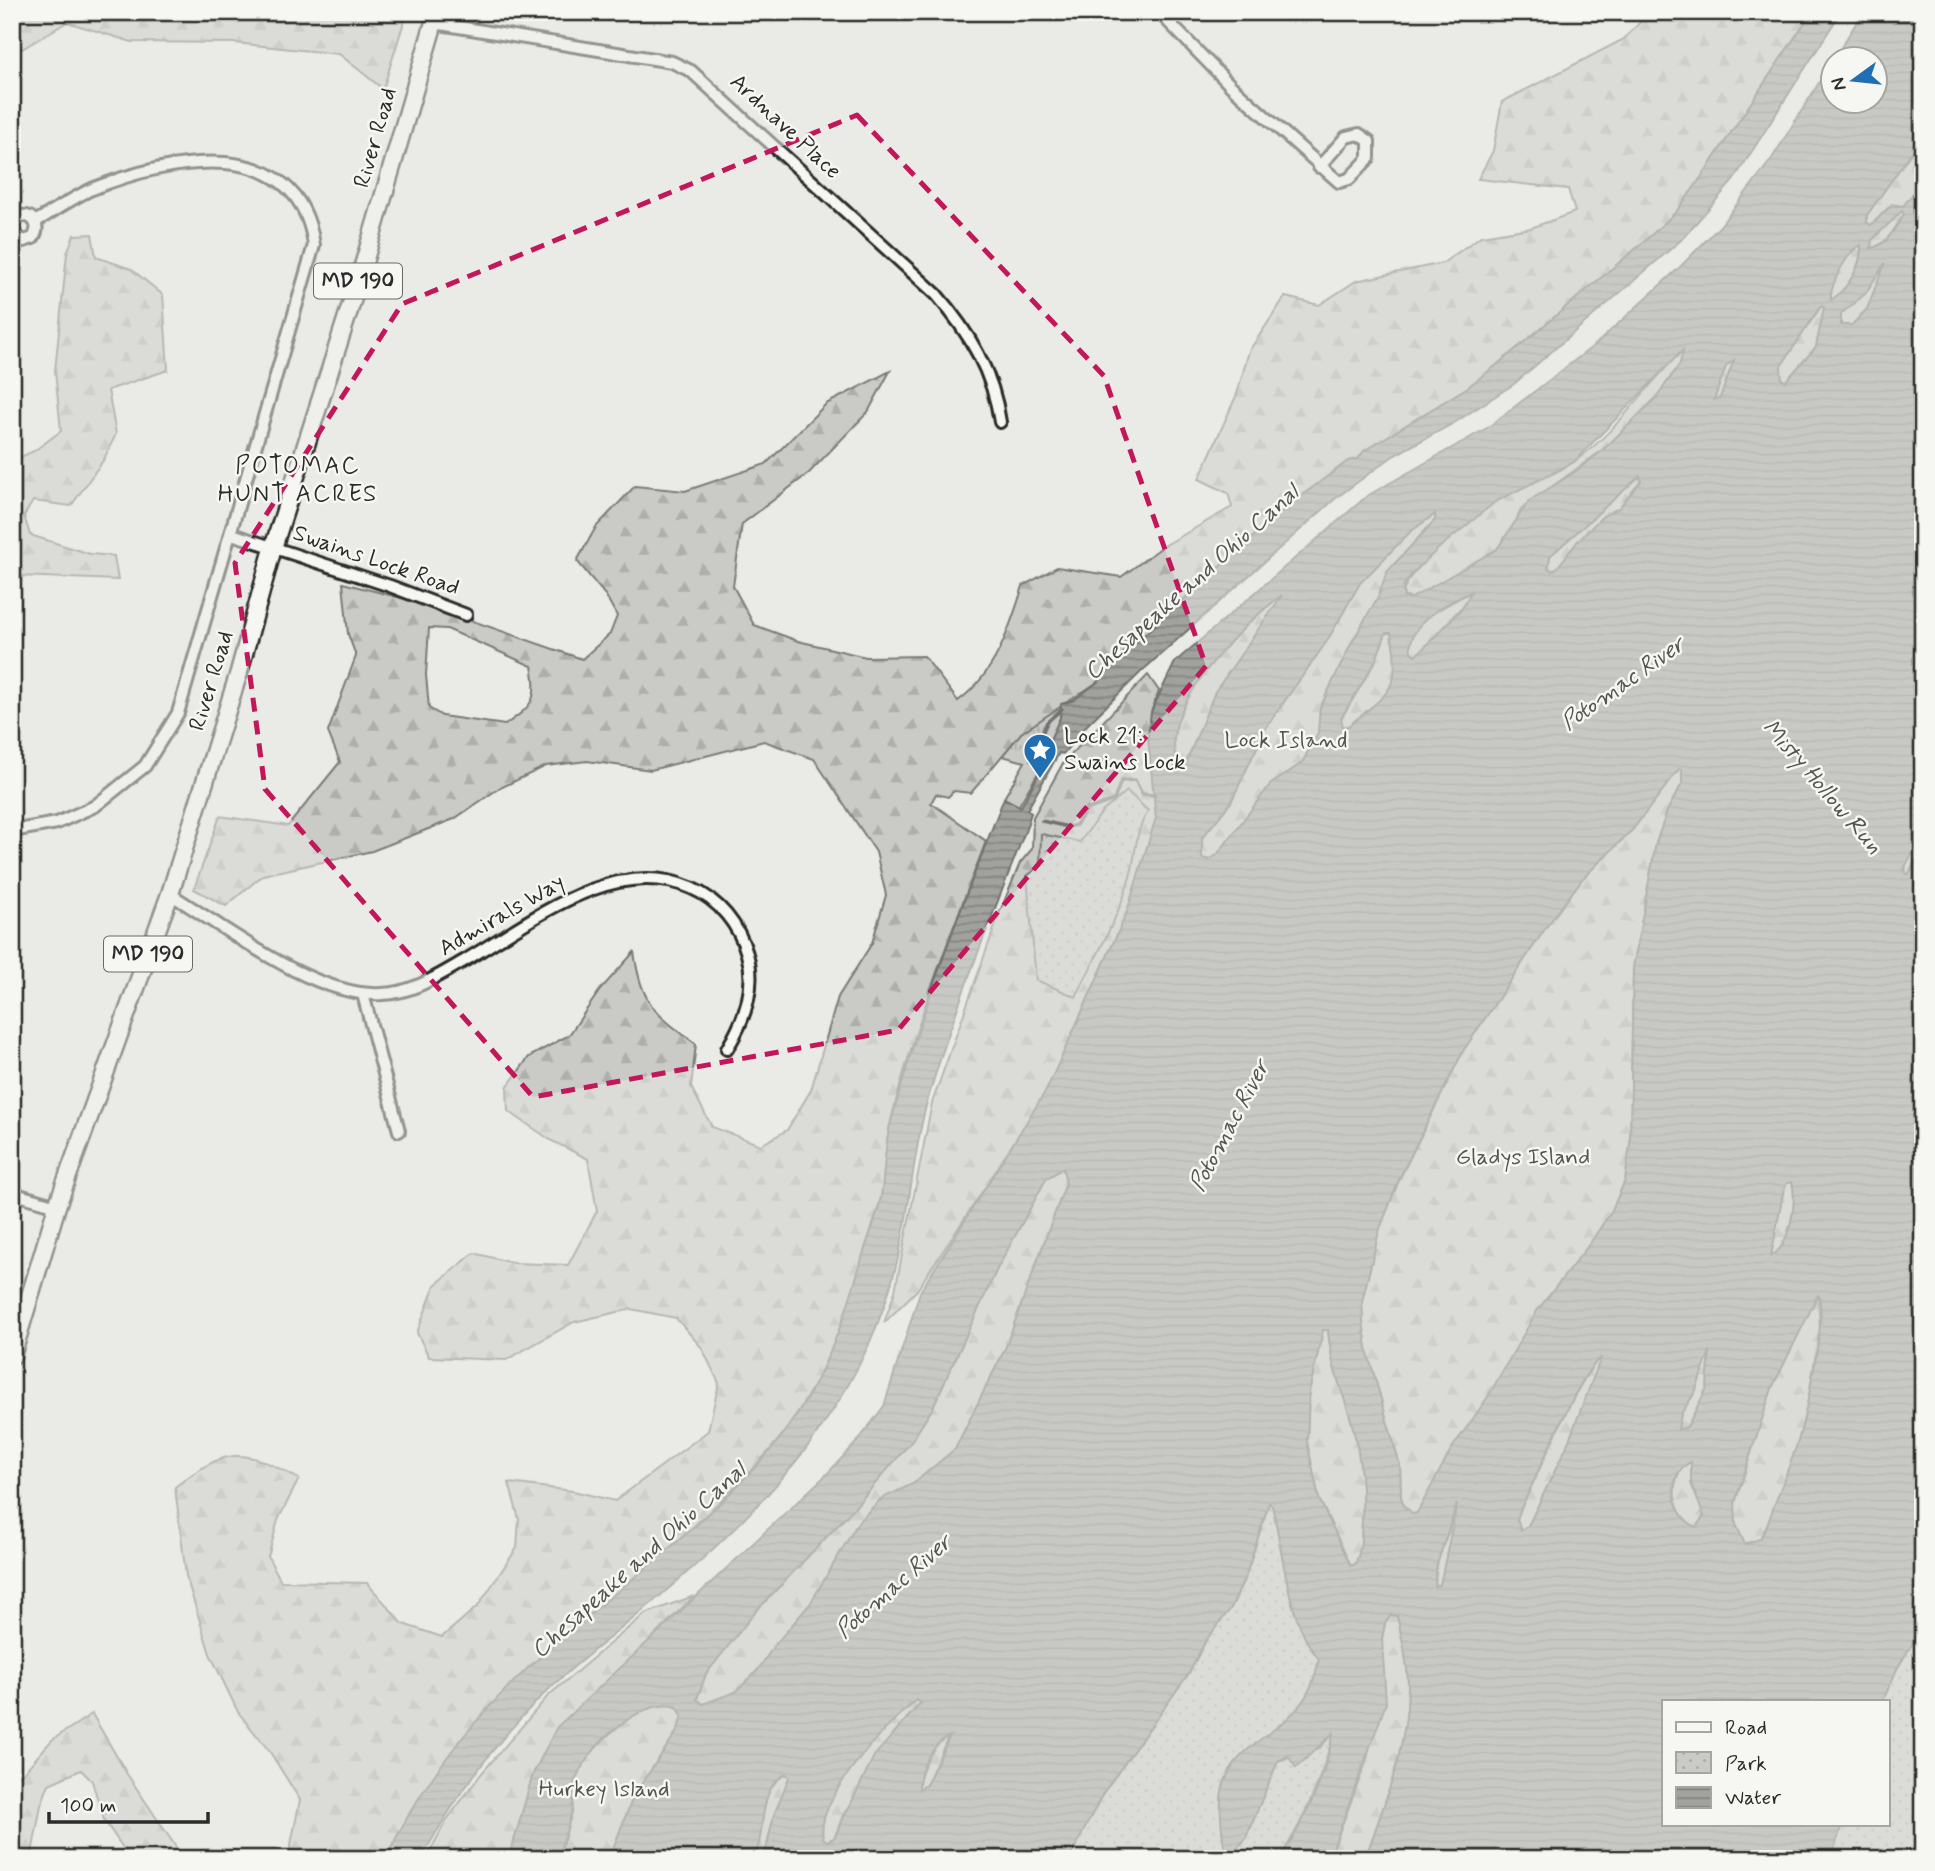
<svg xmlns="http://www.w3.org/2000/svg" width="1935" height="1871" font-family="Mynerve,sans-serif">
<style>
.grass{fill:url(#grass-tufts);stroke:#7a7a79;stroke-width:2}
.forest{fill:url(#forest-firs);stroke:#7a7a79;stroke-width:2;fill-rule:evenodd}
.park{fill:url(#park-dots);stroke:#7a7a79;stroke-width:2}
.water{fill:url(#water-rules);stroke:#727270;stroke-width:2;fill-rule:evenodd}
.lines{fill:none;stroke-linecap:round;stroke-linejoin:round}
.stream{stroke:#727270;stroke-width:3.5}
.minor-casing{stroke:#2b2b2b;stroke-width:16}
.primary-casing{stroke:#2b2b2b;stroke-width:21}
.minor{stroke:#f6f6f2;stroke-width:10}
.primary{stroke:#f6f6f2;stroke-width:16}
.marked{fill:none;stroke:#c2185b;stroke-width:5;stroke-dasharray:14 9;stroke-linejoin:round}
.labels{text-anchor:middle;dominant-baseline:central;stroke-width:5;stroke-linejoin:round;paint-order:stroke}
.shield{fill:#f6f6f2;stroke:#686867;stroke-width:2}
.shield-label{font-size:21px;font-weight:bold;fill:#2b2b2b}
.street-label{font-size:23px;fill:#2b2b2b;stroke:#f6f6f2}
.poi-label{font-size:23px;fill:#2b2b2b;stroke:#f6f6f2;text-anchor:start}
.park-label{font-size:23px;fill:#535352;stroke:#f6f6f2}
.neighbourhood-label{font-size:24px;letter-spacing:2px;fill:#2b2b2b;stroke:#f6f6f2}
.water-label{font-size:24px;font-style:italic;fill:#545453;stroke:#f6f6f2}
</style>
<defs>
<pattern id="grass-tufts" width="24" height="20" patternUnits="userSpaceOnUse" patternTransform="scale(1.75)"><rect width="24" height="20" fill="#cacac7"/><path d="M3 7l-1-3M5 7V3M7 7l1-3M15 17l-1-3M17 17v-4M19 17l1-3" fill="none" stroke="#aeaeab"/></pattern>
<pattern id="forest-firs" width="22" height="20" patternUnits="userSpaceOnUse" patternTransform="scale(1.75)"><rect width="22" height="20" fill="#cacac7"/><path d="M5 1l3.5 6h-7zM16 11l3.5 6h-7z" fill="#aeaeab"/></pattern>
<pattern id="park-dots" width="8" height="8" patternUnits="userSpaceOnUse" patternTransform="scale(1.75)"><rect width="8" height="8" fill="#cacac7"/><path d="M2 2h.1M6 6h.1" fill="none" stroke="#aeaeab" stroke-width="1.8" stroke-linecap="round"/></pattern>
<pattern id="water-rules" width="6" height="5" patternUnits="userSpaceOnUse" patternTransform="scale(1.75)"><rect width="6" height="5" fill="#a1a19e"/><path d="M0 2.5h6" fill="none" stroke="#838381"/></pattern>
</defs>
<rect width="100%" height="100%" fill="#eaeae6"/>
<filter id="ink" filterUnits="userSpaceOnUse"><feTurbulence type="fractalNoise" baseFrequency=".0143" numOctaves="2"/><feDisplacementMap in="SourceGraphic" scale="14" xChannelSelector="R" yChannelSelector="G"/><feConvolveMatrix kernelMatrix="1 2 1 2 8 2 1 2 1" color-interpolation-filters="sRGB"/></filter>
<g filter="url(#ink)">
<!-- grass -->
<path class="grass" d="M1061,704L1060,718L1049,742L1052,749L1018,807L1004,798L1025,762L1002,756L1021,733Z"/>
<!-- forest -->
<g class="forest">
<path d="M12,12H407L383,89L339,54L235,43L132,42L67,22L12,55Z"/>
<path d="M1650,12H1812L1696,185L1676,212L1645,241L1498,364L1468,387L1364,451L1358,459L1348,461L1284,509L1125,652L1099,681L1021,733L971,793L954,791L948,797L936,794L931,803L986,841C951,934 913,1028 890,1125C885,1148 885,1173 881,1197C877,1217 868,1236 863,1256C845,1320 826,1373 787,1428C766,1458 738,1483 712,1509C593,1626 459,1699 386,1859H288L300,1800L270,1752L238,1712L210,1654L186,1576L175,1487C227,1447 242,1447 299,1479L278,1520L268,1557L281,1581L367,1583L403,1624L442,1637L478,1606L517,1548L519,1519L509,1483L573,1491L615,1501L708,1431L719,1383L702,1348L676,1318L631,1309L574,1322L506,1360L429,1357L417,1333L435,1285L474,1253L513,1263L568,1265L597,1211L588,1159L552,1141L508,1111L507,1087L529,1057L569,1035L600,990L634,952C642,1005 654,1013 696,1044L691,1087L712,1127L761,1145L787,1130L811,1090L838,997L872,943L886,895L876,852L814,759L764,741L651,770L587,761L546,766L498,789L454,819L372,851L263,875L226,906L194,889L220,816L288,826L340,762L328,732L356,656L348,634L343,583L421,603L582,659L610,634L617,616L606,596L577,561L596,527L635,486L685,491L766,464L826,404L890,371L868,412L809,473L742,524L733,586L754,625L798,641L866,657L924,656L958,701C996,673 1009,630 1023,586L1057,567L1121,577L1162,547L1232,507L1228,493L1199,479L1237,394L1249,351L1285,297L1319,305L1356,281L1443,263L1481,236L1531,228L1575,212L1568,189L1478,179L1493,151L1502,102L1624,39ZM429,628L447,629L532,666C539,700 532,706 505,725L442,716L429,708L426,675Z"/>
<path d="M1923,136C1923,162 1927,189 1903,206L1892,204L1871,225L1867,223V215Z"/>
<path d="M1902,210L1904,214C1896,226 1887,246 1871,248L1872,240Z"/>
<path d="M92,234L96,257L131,269L163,295L168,370L108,390L116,434L104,459L71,506L33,501L24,516L30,535L90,554L114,556L118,580L17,576L12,580V461L34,451L61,431L55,371L67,253L74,235Z"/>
<path d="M1861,244C1862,267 1848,287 1831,301C1828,286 1847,252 1861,244Z"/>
<path d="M1885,262L1867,309L1852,325H1841V314Z"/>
<path d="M1821,306L1824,308L1816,347L1786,381L1781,380V366Z"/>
<path d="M1683,350L1680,364L1655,399L1604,449L1521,509L1514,526L1497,549L1412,598L1404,597C1397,575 1475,516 1493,503C1518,486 1550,479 1575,461C1617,432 1646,385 1683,350Z"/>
<path d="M1734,360L1720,398L1714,400L1726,366Z"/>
<path d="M1639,476L1641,481L1619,508L1603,516L1578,541L1557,568L1552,571L1548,568L1550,556Z"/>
<path d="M1435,514L1437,515L1435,520L1387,572L1378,597L1351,644L1320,708L1318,733L1302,763L1270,785L1217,855L1209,860L1201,858L1202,838L1231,802L1267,726L1327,641L1360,583L1410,532Z"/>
<path d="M1471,592V597L1420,652L1414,655L1410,652C1407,621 1449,604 1471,592Z"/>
<path d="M1284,593L1215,692L1184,768L1177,769C1175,757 1172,743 1175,731C1185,682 1245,623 1284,593Z"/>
<path d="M1386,633H1391C1403,691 1389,692 1348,726L1342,727L1341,719L1375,662Z"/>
<path d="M1148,675L1159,691L1151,712L1156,818L1126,915L1047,1089L1028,1123L917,1290L884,1323L895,1291L932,1103L1001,909L1020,863L1032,849L1033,817L1063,763Z"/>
<path d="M1679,769H1682V784L1668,809L1656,843L1633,968L1630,1145L1625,1181L1612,1210L1591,1242L1537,1311L1511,1360L1417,1513L1413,1514L1404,1506L1401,1497L1400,1466L1368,1354L1363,1322L1362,1301L1379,1231L1400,1178L1463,1051L1547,926L1583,878L1633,829Z"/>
<path d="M1923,833V849L1907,876C1901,861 1915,846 1923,833Z"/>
<path d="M1063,1168L1066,1183L1005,1349L955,1449L913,1484L881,1499L859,1521L810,1604L774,1646L758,1670L736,1692L703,1704L697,1699L706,1674L756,1611L855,1507L911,1442L932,1409L997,1269L1046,1179Z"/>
<path d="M1792,1182C1797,1201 1790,1247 1771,1256L1783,1193L1787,1183Z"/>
<path d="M1818,1294L1820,1329L1808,1401L1798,1443L1767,1526L1760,1539L1745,1544L1736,1525L1735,1503L1772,1388Z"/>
<path d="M1323,1330H1328C1331,1361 1336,1375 1346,1403C1359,1441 1364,1482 1362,1522C1361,1537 1362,1551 1355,1565L1351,1566L1319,1499L1307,1442L1309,1392Z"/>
<path d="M1710,1351L1707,1388L1687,1427L1678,1430L1681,1414L1695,1392Z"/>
<path d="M1601,1358L1566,1448L1528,1526L1521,1530L1517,1519L1521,1508C1535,1482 1582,1368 1601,1358Z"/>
<path d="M1691,1461V1483L1704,1516L1696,1527C1670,1515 1667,1475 1691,1461Z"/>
<path d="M1459,1500L1440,1585L1435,1586L1436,1567Z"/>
<path d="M694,1596L620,1670L557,1727L533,1774L509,1859H426L446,1821L482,1773L548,1696L645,1614Z"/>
<path d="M1391,1614L1397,1616C1402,1638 1408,1663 1408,1685C1409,1745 1384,1804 1365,1859H1329L1367,1760L1382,1669V1639L1385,1623Z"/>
<path d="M917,1700L921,1702L894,1733L843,1815L834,1839L827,1842L823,1838C814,1799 888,1723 917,1700Z"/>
<path d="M666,1704L677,1707L682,1715L678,1730L634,1795L609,1859H558C563,1843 568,1827 572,1811C574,1802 572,1792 574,1784C584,1751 633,1706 666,1704Z"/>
<path d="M92,1714L127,1774L184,1859L128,1855L104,1820L92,1781L81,1770L49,1784L41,1805L31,1859H12V1779L22,1774L52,1740Z"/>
<path d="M949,1735L926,1785L919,1789C918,1771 933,1743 949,1735Z"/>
<path d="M786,1774L790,1777L774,1815L764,1859H754C767,1832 756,1788 786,1774Z"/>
</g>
<!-- park -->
<g class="park">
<path d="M1127,791L1148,811C1134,834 1137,849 1131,873C1120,916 1095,957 1076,997L1036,980L1027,876L1040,866L1041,834L1080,842L1102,812Z"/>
<path d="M1269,1503L1272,1505C1284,1551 1287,1623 1319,1658C1316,1674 1313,1691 1303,1704C1282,1734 1234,1746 1224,1784C1219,1801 1222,1821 1223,1838L1251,1828L1265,1786L1278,1761L1320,1748L1334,1732C1321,1778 1306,1819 1279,1859H1069L1103,1793L1189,1673L1206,1640L1231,1608L1246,1575Z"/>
<path d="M1923,1573V1859H1812L1824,1824H1888V1701H1856Z"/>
</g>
<!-- water -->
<g class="water">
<path d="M1812,12H1841L1733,181L1681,240L1514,384L1454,423L1393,456L1336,498L1142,671L1087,725L1063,754L1059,753L1027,810L1031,813L1026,829C991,919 954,1009 927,1102C916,1142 912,1183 905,1224C893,1296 867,1361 825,1422C777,1494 707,1557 641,1612C608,1640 573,1665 542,1696C493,1744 454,1799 421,1859H386C420,1785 470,1722 529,1667C614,1588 714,1524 786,1431C824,1379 845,1319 862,1258C868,1238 877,1218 881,1197C885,1172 884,1146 891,1122C921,1011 962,904 1004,798L1021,807L1052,749L1049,742L1060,718L1061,704L1074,700L1099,681L1125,652L1284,509L1348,461L1358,459L1364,451L1468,387L1498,364L1645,241L1676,212L1696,185Z"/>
<path d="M1863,12H1923V136L1867,215V223L1871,225C1884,215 1885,204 1903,206L1923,181V208L1914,232L1916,234L1923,226V833L1904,869L1907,875L1909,874L1923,849V1626L1897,1669L1883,1701H1664V1824H1842L1831,1859H1365C1385,1804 1408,1744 1408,1686C1408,1663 1402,1638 1397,1616L1391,1615L1385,1623L1382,1639L1386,1703L1329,1859H1279C1305,1822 1326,1777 1333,1733L1296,1768L1288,1756L1278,1761L1245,1840L1230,1855L1225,1852C1222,1831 1217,1800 1225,1781C1248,1727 1306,1735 1319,1659C1287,1622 1284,1553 1272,1505L1269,1503L1246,1575L1231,1608L1206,1640L1189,1673L1103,1793L1069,1859H764L774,1815L789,1777L786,1774C756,1788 767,1832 754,1859H609L634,1795L678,1730L682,1715L677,1707C640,1696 584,1750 574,1784C572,1792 574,1802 572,1811C568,1827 562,1843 558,1859H509L533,1774L557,1727L826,1475L857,1442L884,1406L920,1292L1047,1089L1126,915L1156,818L1148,738L1151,712L1175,662L1367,496L1487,428L1596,344L1680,267L1720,226L1771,160ZM1834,60H1876V102H1834ZM1902,211L1904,214C1896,226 1887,246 1871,248L1872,240ZM1861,245C1862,267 1848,289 1831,300C1829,286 1848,250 1861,245ZM1885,263L1867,309L1852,325H1841V314L1865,294ZM1821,306L1824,308L1816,347L1786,381L1782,380L1781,366ZM1683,350L1680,364L1655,399L1604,449L1575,472L1529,501L1497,549L1412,598L1404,597L1403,587L1411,575L1439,548L1495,502L1574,462ZM1734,360L1720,398L1714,400L1726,366ZM1640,476L1641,481L1619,508L1603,516L1578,541L1557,568L1552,571L1548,568L1550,556ZM1435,514V520L1387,572L1378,597L1351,644L1320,708L1318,733L1302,763L1270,785L1217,855L1209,860L1202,858V838L1231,802L1267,726L1327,641L1360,583L1410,532ZM1471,592L1461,610L1420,652L1415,655L1411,652C1407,622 1449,602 1471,592ZM1282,595L1215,692L1184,768L1177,769C1175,757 1172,742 1175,731C1185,684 1244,623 1282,595ZM1386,633H1391C1403,691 1388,692 1349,726L1343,727L1341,718L1375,662ZM1679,769H1682V784L1668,809L1656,843L1633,968L1630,1145L1625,1181L1612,1210L1591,1242L1537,1311L1486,1400L1452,1448L1417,1513L1413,1514L1404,1506L1401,1497L1400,1466L1368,1354L1363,1322L1362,1301L1379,1231L1400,1177L1463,1051L1547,926L1583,878L1633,829ZM1063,1168L1066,1183L1005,1349L955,1449L913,1484L881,1499L859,1521L810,1604L774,1646L758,1670L736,1692L703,1704L697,1699L706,1674L756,1611L855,1507L911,1442L932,1409L997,1269L1046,1179ZM1792,1182C1798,1201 1790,1247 1771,1256L1783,1193L1787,1183ZM1818,1295C1828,1312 1805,1421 1797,1444C1788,1472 1776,1498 1767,1526L1760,1539L1745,1544L1736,1525L1735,1502L1772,1388ZM1323,1330H1328C1331,1361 1336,1375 1346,1404C1359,1442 1364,1482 1362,1522C1361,1537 1362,1551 1355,1564L1351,1566L1319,1499L1307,1442L1309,1392ZM1710,1351L1707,1388L1687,1427L1678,1430L1681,1414L1695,1392ZM1601,1358L1566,1448L1528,1526L1521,1530L1517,1519L1521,1508C1535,1481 1581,1368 1601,1358ZM1691,1462V1483L1704,1516L1696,1527C1671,1516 1665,1473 1691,1462ZM1457,1504L1440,1585L1435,1586L1436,1567ZM917,1700L921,1703L874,1756L834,1838L827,1841L823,1838C814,1800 888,1722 917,1700ZM950,1736L926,1785L919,1789C918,1771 933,1742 950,1736Z"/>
</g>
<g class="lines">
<!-- stream -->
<g class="stream">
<path d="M1031,760L1047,722L1062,709"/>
<path d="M1042,821L1068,827L1076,825L1086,810L1114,800L1121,781L1135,780L1142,794L1155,795"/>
</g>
<defs>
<g id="minor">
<path d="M1159,12L1232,87L1339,182L1349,179L1369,158V141L1359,134L1346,137L1319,167"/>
<path d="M434,23L672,62L691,71L936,294C969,332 993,372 1000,422"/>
<path d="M12,224L20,216C34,214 41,226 33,238L24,241L12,233"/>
<path d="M232,534L390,586L466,615"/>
<path d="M12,831L57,823L95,806L145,766L178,713L314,245C298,132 168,158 92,189C72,198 54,211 35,222"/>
<path d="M170,894C226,928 315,998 382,994C412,993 438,976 464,961C529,923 613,854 691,888C719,900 739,925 747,954C757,987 744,1021 727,1049"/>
<path d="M363,994L399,1131"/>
<path d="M12,1193L57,1206"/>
</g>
<path id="primary" d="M12,1356L57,1206L170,894L239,672L273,548L361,273L437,12"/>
</defs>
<!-- minor casing -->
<use href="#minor" class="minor-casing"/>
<!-- primary casing -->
<use href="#primary" class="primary-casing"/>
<!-- minor -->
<use href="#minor" class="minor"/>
<!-- primary -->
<use href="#primary" class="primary"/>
</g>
</g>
<!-- marked area -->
<path d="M0 0H1935V1871H0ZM857,115L1104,376L1206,666L898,1030L533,1097L265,789L235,563L402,304Z" fill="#eaeae6" fill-opacity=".55" fill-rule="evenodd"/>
<path class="marked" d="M857,115L1104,376L1206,666L898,1030L533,1097L265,789L235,563L402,304Z"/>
<!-- icons -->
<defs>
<symbol id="sight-pin" viewBox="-11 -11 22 30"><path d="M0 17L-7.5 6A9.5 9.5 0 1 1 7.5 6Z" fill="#1f6fb2" stroke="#f6f6f2"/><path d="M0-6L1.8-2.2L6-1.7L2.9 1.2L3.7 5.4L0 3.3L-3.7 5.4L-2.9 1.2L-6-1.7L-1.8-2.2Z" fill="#fff"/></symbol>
</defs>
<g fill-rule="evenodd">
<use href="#sight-pin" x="1021" y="731" width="38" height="52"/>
</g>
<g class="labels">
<!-- shield labels -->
<g class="shield">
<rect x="314" y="263.5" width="88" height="35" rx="5"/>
<rect x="104" y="936.5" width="88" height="35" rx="5"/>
</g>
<g class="shield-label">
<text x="358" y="281">MD 190</text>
<text x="148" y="954">MD 190</text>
</g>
<!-- street labels -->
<g class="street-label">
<text transform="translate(785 127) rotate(43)">Ardnave Place</text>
<text transform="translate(376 138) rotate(-74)">River Road</text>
<text transform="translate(376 561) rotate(19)">Swains Lock Road</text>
<text transform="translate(212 681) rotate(-73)">River Road</text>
<text transform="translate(502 916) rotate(-30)">Admirals Way</text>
</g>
<!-- poi labels -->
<g class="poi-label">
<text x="1064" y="737">Lock 21:<tspan x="1064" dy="26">Swains Lock</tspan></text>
</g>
<!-- park labels -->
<g class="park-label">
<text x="1286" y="741">Lock Island</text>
<text x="1523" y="1158">Gladys Island</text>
<text x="604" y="1790">Hurkey Island</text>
</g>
<!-- neighbourhood labels -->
<g class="neighbourhood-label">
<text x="298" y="466">POTOMAC<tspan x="298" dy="28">HUNT ACRES</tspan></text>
</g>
<!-- water labels -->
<g class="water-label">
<text transform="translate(1192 583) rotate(-42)">Chesapeake and Ohio Canal</text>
<text transform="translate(1623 684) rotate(-35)">Potomac River</text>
<text transform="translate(1822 787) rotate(49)">Misty Hollow Run</text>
<text transform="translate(1230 1126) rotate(-62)">Potomac River</text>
<text transform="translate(639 1561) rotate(-42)">Chesapeake and Ohio Canal</text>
<text transform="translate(894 1587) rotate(-41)">Potomac River</text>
</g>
</g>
<!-- margin -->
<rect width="1935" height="1871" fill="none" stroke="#f6f6f2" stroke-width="42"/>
<rect x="21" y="21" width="1893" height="1829" fill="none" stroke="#2b2b2b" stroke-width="2.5" filter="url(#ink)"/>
<!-- legend -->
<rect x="1662" y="1700" width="228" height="126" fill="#f6f6f2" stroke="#a5a5a2" stroke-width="2"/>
<rect x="1676" y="1722" width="35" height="10" fill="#f6f6f2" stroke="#a5a5a2" stroke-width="2"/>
<text x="1725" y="1734" font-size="21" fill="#2b2b2b">Road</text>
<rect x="1676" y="1752" width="35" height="21" fill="url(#park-dots)" stroke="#a5a5a2" stroke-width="2"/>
<text x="1725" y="1770" font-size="21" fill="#2b2b2b">Park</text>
<rect x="1676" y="1787" width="35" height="21" fill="url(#water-rules)" stroke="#a5a5a2" stroke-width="2"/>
<text x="1725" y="1804" font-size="21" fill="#2b2b2b">Water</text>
<!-- north arrow -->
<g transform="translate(1854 80) rotate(255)"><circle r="33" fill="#f6f6f2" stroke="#a5a5a2" stroke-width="2"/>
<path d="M0-5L12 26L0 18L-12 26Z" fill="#1f6fb2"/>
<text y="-10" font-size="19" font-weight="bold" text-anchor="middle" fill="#2b2b2b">N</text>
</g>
<!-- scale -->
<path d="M49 1812v10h159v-10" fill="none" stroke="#2b2b2b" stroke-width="3.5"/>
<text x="60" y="1812" font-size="21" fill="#2b2b2b" stroke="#f6f6f2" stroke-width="5" paint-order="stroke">100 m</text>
</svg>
